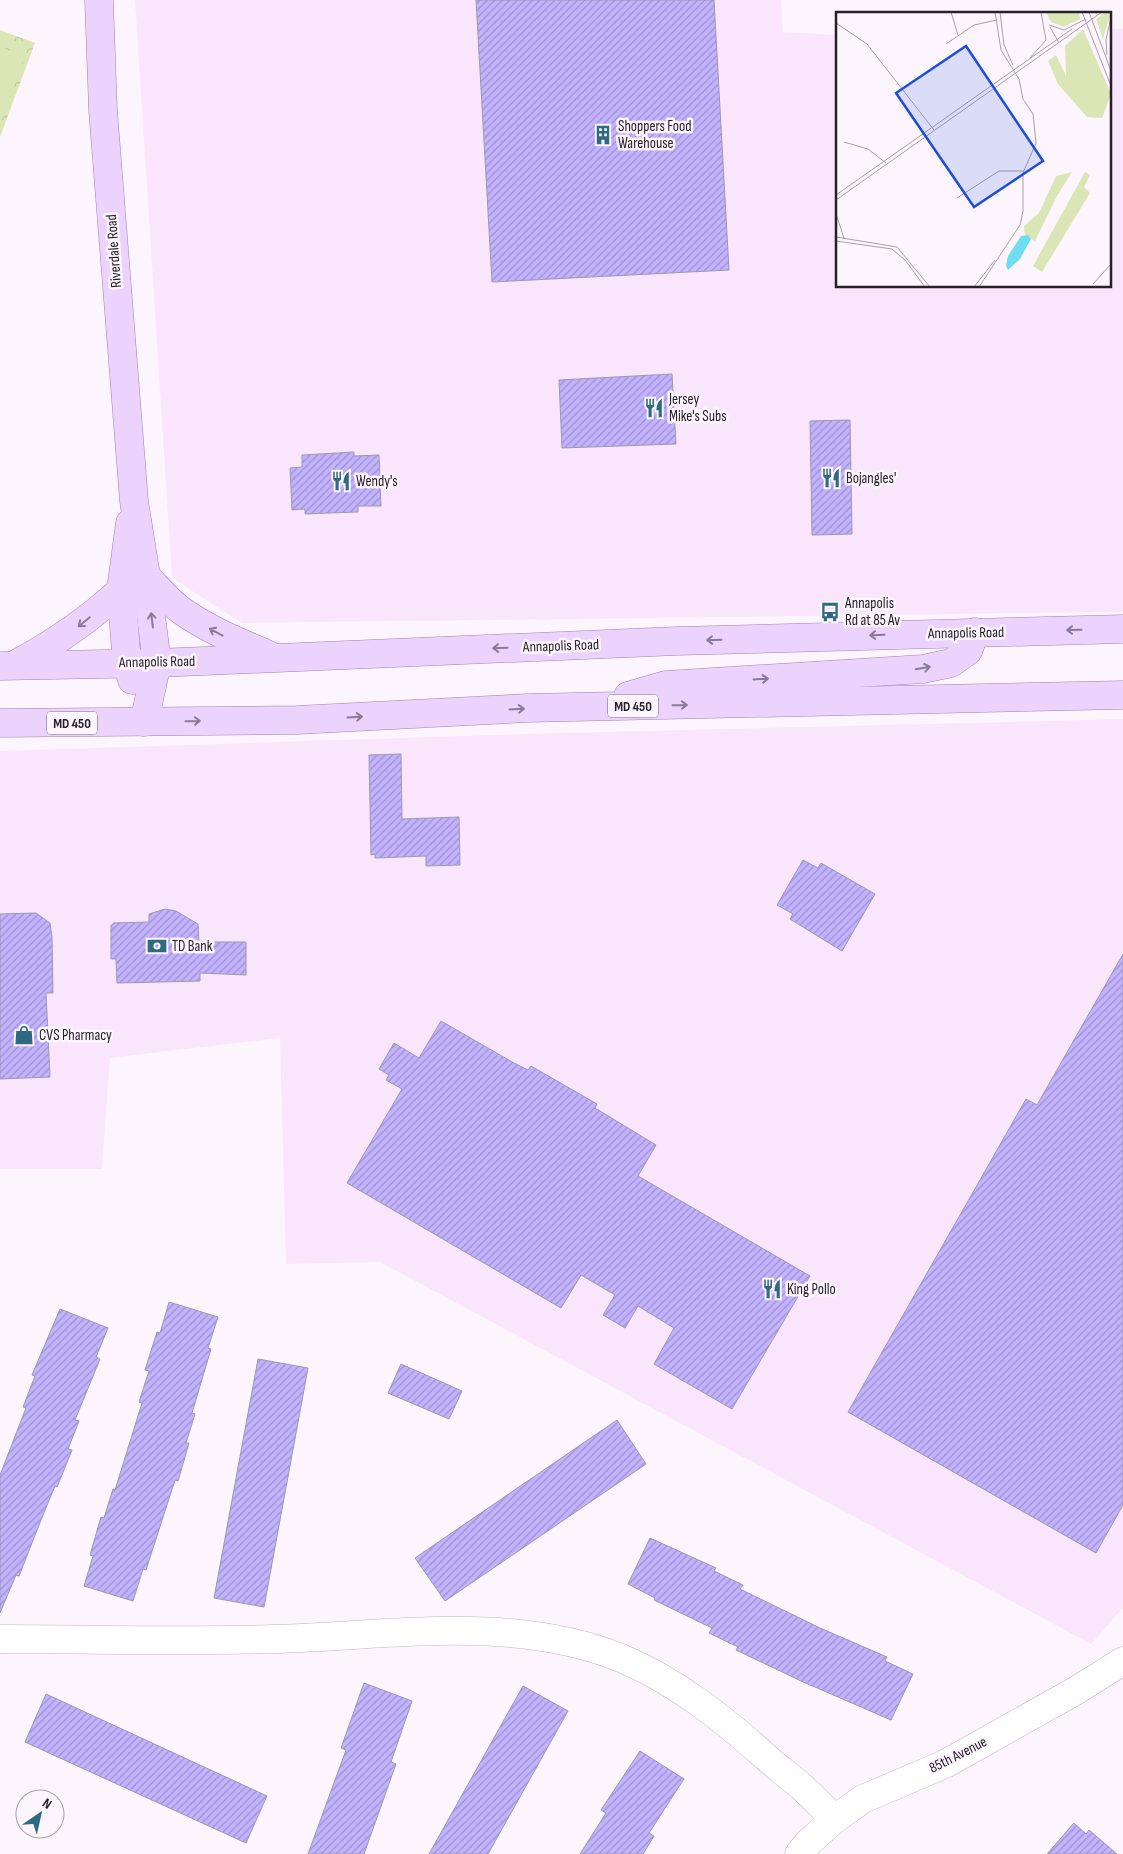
<svg xmlns="http://www.w3.org/2000/svg" width="1123" height="1854" font-family="'Sofia Sans Condensed',sans-serif">
<style>
.built{fill:#fae6fc}
.forest{fill:url(#forest-crowns)}
.garden{fill:#dbe6b6}
.building{fill:url(#building-hatch);stroke:#9c98af}
.lines{fill:none;stroke-linecap:round;stroke-linejoin:round}
.minor-casing{stroke:#c3b0c4;stroke-width:29}
.major-casing{stroke:#9f81b2;stroke-width:29}
.minor{stroke:#fff;stroke-width:28}
.major{stroke:#ecd3fe;stroke-width:28}
.oneway{stroke:#8a7a93}
.labels{text-anchor:middle;dominant-baseline:central;stroke-width:5;stroke-linejoin:round;paint-order:stroke}
.shield{fill:#fdf5fd;stroke:#676068;stroke-width:1}
.shield-label{font-size:14px;font-weight:bold;fill:#272028}
.poi-label{font-size:15px;fill:#272028;stroke:#fdf5fd;text-anchor:start}
.street-label{font-size:15px;fill:#272028;stroke:#fdf5fd}
.inset-road{fill:none;stroke:#a7a0a8;stroke-width:1}
.view{fill:#1d4ed8;fill-opacity:0.15;stroke:#1d4ed8;stroke-width:2.5}
.inset-edge{fill:none;stroke:#272028;stroke-width:2.5}
</style>
<defs>
<pattern id="forest-crowns" width="20" height="18" patternUnits="userSpaceOnUse" patternTransform="scale(1.25)"><rect width="20" height="18" fill="#dbe6b6"/><path d="M2 6a3 3 0 1 1 6 0M12 15a3 3 0 1 1 6 0" fill="none" stroke="#bcc59c"/></pattern>
<pattern id="building-hatch" width="6" height="6" patternUnits="userSpaceOnUse" patternTransform="scale(1.25)"><rect width="6" height="6" fill="#c3b3fe"/><path d="M-1 1l2-2M0 6l6-6M5 7l2-2" fill="none" stroke="#9e91ce"/></pattern>
</defs>
<rect width="100%" height="100%" fill="#fdf5fd"/>
<!-- built -->
<g class="built">
<path d="M135,0H781L783,32L837,35V286H1109V29H1123V612L242,623L172,578Z"/>
<path d="M1123,719V1608L1091,1644L380,1262L286,1264L280,1038L110,1058L102,1169H0V751L523,734Z"/>
</g>
<!-- forest -->
<path class="forest" d="M0,30L35,43L0,137Z"/>
<!-- garden -->
<path class="garden" d="M0,47L25,56L0,123Z"/>
<!-- building -->
<g class="building">
<path d="M476,0H714L729,270L492,282Z"/>
<path d="M672,374L676,444L562,448L559,380Z"/>
<path d="M850,420L852,534L812,535L810,421Z"/>
<path d="M354,452V456L379,455L381,506H358V512L329,513L305,514V509L292,510L290,468L302,467V455Z"/>
<path d="M401,754L402,819L459,817L460,865L426,866V856L375,858V854L371,855L369,755Z"/>
<path d="M803,860L818,868L821,863L875,894L842,951L790,919L793,914L777,905Z"/>
<path d="M165,909L176,911L198,924L199,942H246V975L200,973V981L117,983L116,959H111V925H113V923L149,922V914Z"/>
<path d="M36,913L50,923L52,937L53,993H46L50,1077L0,1079V914Z"/>
<path d="M1123,954V1505L1096,1553L848,1412L1026,1099L1037,1105Z"/>
<path d="M441,1021L514,1063L528,1070L531,1066L597,1104L595,1108L656,1145L638,1176L810,1276L732,1409L654,1364L674,1328L638,1306L625,1328L603,1315L615,1295L581,1275L561,1308L347,1183L402,1089L386,1080L389,1075L379,1069L394,1043L419,1058Z"/>
<path d="M169,1302L218,1317L208,1348L211,1349L192,1413L195,1414L186,1443H189L178,1481L175,1480L146,1570L143,1569L133,1601L84,1586L93,1556L90,1555L101,1517L104,1518L113,1489L115,1490L142,1403L139,1402L149,1371L145,1370L157,1332L160,1333Z"/>
<path d="M60,1309L108,1328L96,1357L100,1359L75,1420L79,1421L68,1449L72,1450L57,1487L55,1486L43,1515L19,1576L16,1575L0,1613V1475L26,1408L23,1407L35,1376L32,1375Z"/>
<path d="M258,1359L308,1368L264,1607L214,1598Z"/>
<path d="M401,1364L462,1391L449,1419L388,1393Z"/>
<path d="M617,1420L646,1464L445,1601L415,1558Z"/>
<path d="M650,1538L716,1568L714,1571L743,1585L740,1589L820,1628L887,1657L885,1661L913,1674L891,1720L801,1681L736,1650L738,1647L709,1633L712,1628L654,1600L655,1598L628,1584Z"/>
<path d="M364,1683L412,1701L391,1762L396,1764L364,1854H308L346,1750L341,1748Z"/>
<path d="M523,1686L568,1711L488,1854H429Z"/>
<path d="M46,1694L267,1796L246,1843L25,1742Z"/>
<path d="M640,1751L684,1779L649,1833L654,1836L643,1854H580L606,1813L601,1810Z"/>
<path d="M1074,1823L1086,1834L1089,1830L1117,1854H1047Z"/>
</g>
<g class="lines">
<defs>
<g id="minor">
<path d="M0,1639C91,1639 183,1642 274,1639C387,1636 512,1614 621,1658C676,1681 725,1720 768,1759C779,1769 792,1778 803,1788C814,1798 824,1809 835,1819"/>
<path d="M799,1854L808,1843L835,1819L863,1799L945,1764L1077,1690L1123,1661"/>
</g>
<g id="major">
<path d="M99,0L103,110L134,501L146,576L157,663L144,722"/>
<path d="M130,523L121,590L127,663L132,680"/>
<path d="M146,576C158,588 169,602 182,611C209,630 239,642 269,655"/>
<path d="M16,664C55,643 88,621 121,590"/>
<path d="M0,666L157,663L677,641L1123,629"/>
<path d="M628,696L666,685L923,669L951,663L968,651L975,632"/>
<path d="M0,723L297,720L528,708L1123,695"/>
</g>
</defs>
<!-- minor casing -->
<use href="#minor" class="minor-casing"/>
<!-- major casing -->
<use href="#major" class="major-casing"/>
<!-- minor -->
<use href="#minor" class="minor"/>
<!-- major -->
<use href="#major" class="major"/>
</g>
<!-- one-way arrows -->
<defs><path id="oneway-shaft" d="M-6 0H5M1.5-3L5.5 0L1.5 3" fill="none" stroke-width="1.6" stroke-linecap="round" stroke-linejoin="round" transform="scale(1.25)"/></defs>
<g class="oneway">
<use href="#oneway-shaft" transform="translate(152 620) rotate(-97)"/>
<use href="#oneway-shaft" transform="translate(84 622) rotate(141)"/>
<use href="#oneway-shaft" transform="translate(1074 630) rotate(179)"/>
<use href="#oneway-shaft" transform="translate(216 632) rotate(-152)"/>
<use href="#oneway-shaft" transform="translate(877 635) rotate(178)"/>
<use href="#oneway-shaft" transform="translate(714 640) rotate(178)"/>
<use href="#oneway-shaft" transform="translate(500 648) rotate(178)"/>
<use href="#oneway-shaft" transform="translate(923 668) rotate(-9)"/>
<use href="#oneway-shaft" transform="translate(761 679) rotate(-3)"/>
<use href="#oneway-shaft" transform="translate(680 705) rotate(-1)"/>
<use href="#oneway-shaft" transform="translate(517 709) rotate(-3)"/>
<use href="#oneway-shaft" transform="translate(355 717) rotate(-3)"/>
<use href="#oneway-shaft" transform="translate(193 721) rotate(-1)"/>
</g>
<!-- icons -->
<defs>
<symbol id="building-bare" viewBox="-9 -9 18 18"><path d="M-4-6H4V6H1V3H-1V6H-4ZM-2.5-4.3h1.7v1.8h-1.7ZM.8-4.3h1.7v1.8H.8ZM-2.5-1h1.7V.8h-1.7ZM.8-1h1.7V.8H.8Z" fill="#2e6a82" stroke="#fdf5fd" stroke-width="2.5" paint-order="stroke"/></symbol>
<symbol id="restaurant-bare" viewBox="-9 -9 18 18"><path d="M-5-6h1v4h1v-4h1v4h1v-4h1v5L-1.5 .5V6h-2V.5L-5-1ZM5-6V6H3V1.5H1.5Q1.5-4 5-6Z" fill="#2e6a82" stroke="#fdf5fd" stroke-width="2.5" paint-order="stroke"/></symbol>
<symbol id="bus-bare" viewBox="-9 -9 18 18"><path d="M-5-6H5V4H4V6H2V4H-2V6H-4V4H-5ZM-3.5-4V0h7V-4ZM-3.5 1.2v1.5H-2V1.2ZM2 1.2v1.5H3.5V1.2Z" fill="#2e6a82" stroke="#fdf5fd" stroke-width="2.5" paint-order="stroke"/></symbol>
<symbol id="bank-bare" viewBox="-9 -9 18 18"><path d="M-6-4H6V4H-6ZM0-2.3a2.3 2.3 0 1 0 0 4.6a2.3 2.3 0 1 0 0-4.6Z" fill="#2e6a82" stroke="#fdf5fd" stroke-width="2.5" paint-order="stroke"/></symbol>
<symbol id="shop-bare" viewBox="-9 -9 18 18"><path d="M-5-2.5h2.3a2.7 3.5 0 0 1 5.4 0H5L5.5 6h-11ZM-1.5-2.5h3a1.5 2.3 0 0 0-3 0Z" fill="#2e6a82" stroke="#fdf5fd" stroke-width="2.5" paint-order="stroke"/></symbol>
</defs>
<g fill-rule="evenodd">
<use href="#building-bare" x="589" y="121" width="28" height="28"/>
<use href="#restaurant-bare" x="640" y="394" width="28" height="28"/>
<use href="#restaurant-bare" x="817" y="464" width="28" height="28"/>
<use href="#restaurant-bare" x="327" y="467" width="28" height="28"/>
<use href="#bus-bare" x="816" y="598" width="28" height="28"/>
<use href="#bank-bare" x="143" y="932" width="28" height="28"/>
<use href="#shop-bare" x="10" y="1021" width="28" height="28"/>
<use href="#restaurant-bare" x="758" y="1275" width="28" height="28"/>
</g>
<g class="labels">
<!-- shield labels -->
<g class="shield">
<rect x="608" y="694.5" width="50" height="23" rx="4"/>
<rect x="47" y="711.5" width="50" height="23" rx="4"/>
</g>
<g class="shield-label">
<text x="633" y="706">MD 450</text>
<text x="72" y="723">MD 450</text>
</g>
<!-- poi labels -->
<g class="poi-label">
<text x="618" y="126">Shoppers Food<tspan x="618" dy="17">Warehouse</tspan></text>
<text x="669" y="399">Jersey<tspan x="669" dy="17">Mike's Subs</tspan></text>
<text x="846" y="478">Bojangles'</text>
<text x="356" y="481">Wendy's</text>
<text x="845" y="603">Annapolis<tspan x="845" dy="17">Rd at 85 Av</tspan></text>
<text x="172" y="946">TD Bank</text>
<text x="39" y="1035">CVS Pharmacy</text>
<text x="787" y="1289">King Pollo</text>
</g>
<!-- street labels -->
<g class="street-label">
<text transform="translate(114 251) rotate(-94)">Riverdale Road</text>
<text transform="translate(966 633) rotate(-1)">Annapolis Road</text>
<text transform="translate(561 646) rotate(-2)">Annapolis Road</text>
<text transform="translate(157 662) rotate(-1)">Annapolis Road</text>
<text transform="translate(958 1755) rotate(-27)">85th Avenue</text>
</g>
</g>
<!-- overview -->
<g transform="translate(836 12)">
<rect width="275" height="275" fill="#fdf5fd"/>
<path d="M210,0H243L244,7L228,15L215,10ZM269,0H275L267,27L260,7ZM247,17L275,82L266,106L251,105L222,72L212,49L220,43L230,64L229,34ZM236,160L221,184L199,229L189,223L188,214L203,201L220,164ZM249,160L254,163L248,175L254,181L206,260L197,254Z" fill="#dbe6b6"/>
<path d="M185,224L192,223L195,227L184,247L172,258L170,254L172,244Z" fill="#6ddef0"/>
<path class="inset-road" d="M115,0L122,23M164,0L168,33L177,53M246,0L275,74M253,0L275,59M0,11L31,32L98,118M213,13L228,18L250,7M214,15L223,31M110,32L138,13L161,8M271,43L270,28L275,5M194,46L210,28L205,0M8,130L32,137L50,151M0,183L236,17M121,186L163,159H188M0,188L266,0M0,202L8,226M0,225L61,235L94,275M0,229L56,237L69,248L89,275M257,272L275,252M138,275L159,248M143,275L184,213L187,199V161L200,131L197,102L187,87L183,67L165,38L159,0"/>
<path class="view" d="M130,34L207,149L138,195L60,81Z"/>
<rect width="275" height="275" class="inset-edge"/>
</g>
<!-- north arrow -->
<g transform="translate(40 1814) rotate(34)"><circle r="24" fill="#fdf5fd" stroke="#a7a0a8"/>
<path d="M0-4L9 19L0 12L-9 19Z" fill="#2e6a82"/>
<text y="-8" font-size="14" font-weight="bold" text-anchor="middle" fill="#272028">N</text>
</g>
</svg>
